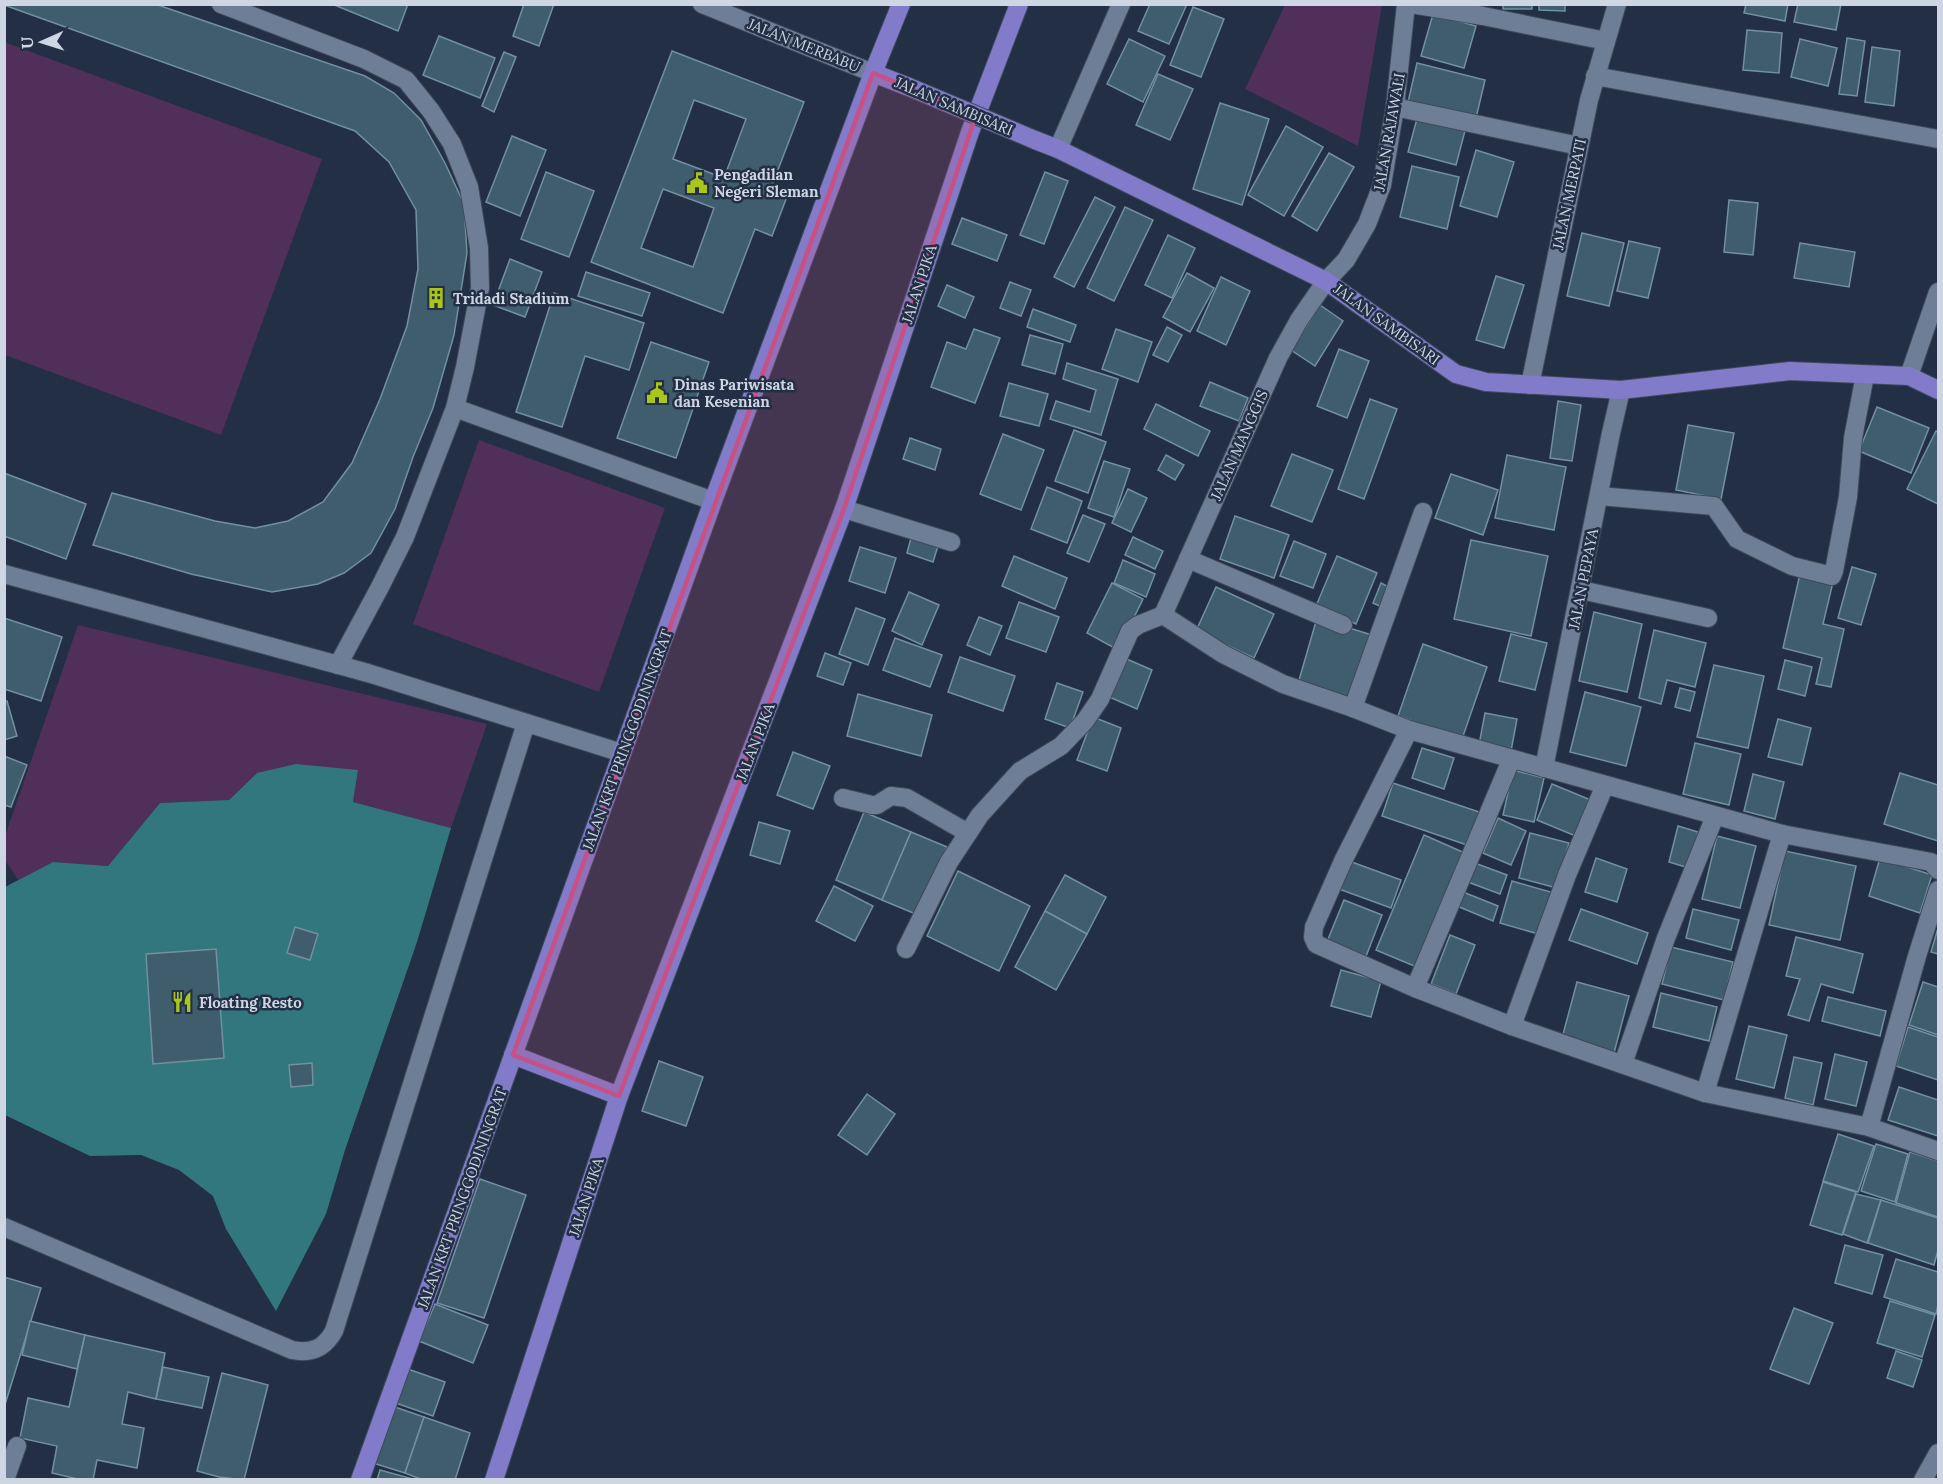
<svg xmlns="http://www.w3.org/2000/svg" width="1943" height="1484" font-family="Lora,serif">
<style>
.green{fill:#502f5b}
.water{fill:#33777e}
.building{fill:#405d6d;stroke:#7190a1;stroke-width:1.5;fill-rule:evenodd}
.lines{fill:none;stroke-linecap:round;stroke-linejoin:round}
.minor-casing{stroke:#3e495a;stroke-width:20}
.major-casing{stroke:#3e495a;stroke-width:20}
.minor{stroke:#6f7e97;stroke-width:18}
.major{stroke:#827bca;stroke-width:18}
.major-bridge-casing{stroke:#3e495a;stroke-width:20;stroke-linecap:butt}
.major-bridge{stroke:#827bca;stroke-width:18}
.marked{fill:#c65184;fill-opacity:0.2;stroke:#c65184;stroke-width:4.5;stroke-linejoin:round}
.labels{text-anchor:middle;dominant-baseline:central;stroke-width:5;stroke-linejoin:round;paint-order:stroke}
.street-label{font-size:15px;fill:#ced6e4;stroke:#232f45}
.poi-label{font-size:15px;font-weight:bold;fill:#ced6e4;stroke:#232f45;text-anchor:start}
</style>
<rect width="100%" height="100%" fill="#232f45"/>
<!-- green -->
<g class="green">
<path d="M1285,5H1382L1358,146L1245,89Z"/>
<path d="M4,42L322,159L221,435L5,355Z"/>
<path d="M479,440L665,508L599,692L413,624Z"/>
<path d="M78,625L487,724L451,828L353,802L358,770L257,773L229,800L160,803L108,866L53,862L18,880L5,860V836Z"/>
</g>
<!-- water -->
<path class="water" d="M296,764L358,770L353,802L451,828L417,942L345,1150L326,1214L276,1311L226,1229L213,1196L179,1170L141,1155L90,1156L5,1115V887L53,862L108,866L160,803L229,800L257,773Z"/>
<!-- building -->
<g class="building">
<path d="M155,4L365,76L394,93L421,120L445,163L464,204L467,253L454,335L433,408L413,457L395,509L371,553L344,573L318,584L272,592L191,574L93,545L112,493L215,521L255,528L288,521L323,502L352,463L380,399L407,326L418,269L416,210L389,162L355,131L4,5Z"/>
<path d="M332,4H408L398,31Z"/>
<path d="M524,4H554L539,46L513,36Z"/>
<path d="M1150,4H1187L1169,44L1138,31Z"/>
<rect x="1503" y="4" width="29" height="5"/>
<path d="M1539,4H1565V11L1539,10Z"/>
<path d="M1746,4H1788L1785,21L1744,13Z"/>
<path d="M1798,4H1841L1836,30L1794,22Z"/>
<path d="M1193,7L1224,19L1201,77L1170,65Z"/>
<path d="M1433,14L1476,26L1464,68L1421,56Z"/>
<path d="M1747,30L1782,33L1779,73L1743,70Z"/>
<path d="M439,36L495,58L480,98L423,75Z"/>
<path d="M1847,38L1865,41L1857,96L1839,94Z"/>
<path d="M1129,39L1165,56L1143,102L1107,84Z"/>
<path d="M1800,39L1837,48L1828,86L1791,77Z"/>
<path d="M1872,47L1900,51L1894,106L1865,102Z"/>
<path d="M672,51L804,102L771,188L788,194L772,236L755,229L723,313L591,262ZM694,100L746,119L724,178L673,159ZM663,189L714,208L693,267L641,248Z"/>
<path d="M504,52L516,57L494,112L482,106Z"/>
<path d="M1417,63L1485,80L1476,118L1408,102Z"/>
<path d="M1158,74L1193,89L1170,140L1136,125Z"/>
<path d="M1220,103L1269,119L1242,205L1193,189Z"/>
<path d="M1418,115L1466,127L1456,165L1408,152Z"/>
<path d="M1286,126L1323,147L1284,216L1248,195Z"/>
<path d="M512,136L546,150L520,216L486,202Z"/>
<path d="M1476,150L1514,162L1497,217L1460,206Z"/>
<path d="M1329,153L1354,167L1317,231L1292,216Z"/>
<path d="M1412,166L1459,177L1447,229L1400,217Z"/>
<path d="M546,172L594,191L569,257L521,239Z"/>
<path d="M1045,172L1068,181L1044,244L1020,235Z"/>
<path d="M1095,197L1115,207L1074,287L1054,277Z"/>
<path d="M1729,200L1758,203L1753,255L1724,252Z"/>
<path d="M1125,207L1153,220L1114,301L1087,288Z"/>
<path d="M962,218L1007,235L997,261L952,244Z"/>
<path d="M1582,233L1624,243L1609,306L1567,296Z"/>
<path d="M1168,235L1195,248L1172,298L1145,285Z"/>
<path d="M1629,241L1660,248L1648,298L1617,291Z"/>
<path d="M1800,243L1855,252L1849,287L1794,278Z"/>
<path d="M510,259L542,272L525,317L493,305Z"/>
<path d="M586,272L650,293L642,316L578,296Z"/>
<path d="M1187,273L1214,288L1190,332L1163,317Z"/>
<path d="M1496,276L1524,285L1504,348L1476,340Z"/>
<path d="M1221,277L1250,291L1226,345L1197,331Z"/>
<path d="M1010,282L1031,290L1021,316L1000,308Z"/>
<path d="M947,285L974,297L965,318L938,306Z"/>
<path d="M554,293L644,323L629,370L585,356L562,427L516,412Z"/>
<path d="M1320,305L1343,321L1315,366L1291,350Z"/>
<path d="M1033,309L1076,325L1070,342L1027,327Z"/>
<path d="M1167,327L1182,335L1168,362L1153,355Z"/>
<path d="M974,329L1000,338L975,403L931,387L947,342L966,349Z"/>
<path d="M1116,329L1152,342L1138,382L1102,369Z"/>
<path d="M1030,335L1063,344L1055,374L1022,365Z"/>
<path d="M651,342L709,362L676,458L617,438Z"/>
<path d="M1339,349L1369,361L1347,418L1317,406Z"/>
<path d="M1067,363L1118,379L1101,435L1050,419L1056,401L1090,412L1096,390L1063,379Z"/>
<path d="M1210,382L1248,398L1239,421L1200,406Z"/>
<path d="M1009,383L1048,394L1039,426L1000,416Z"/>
<path d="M1370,399L1397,409L1364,499L1338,489Z"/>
<path d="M1558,401L1581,405L1572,461L1550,458Z"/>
<path d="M1156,404L1210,431L1198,456L1144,429Z"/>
<path d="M1877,407L1929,428L1911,473L1859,451Z"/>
<path d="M1688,425L1734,433L1721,499L1676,490Z"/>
<path d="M1074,430L1106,442L1088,493L1055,481Z"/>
<path d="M1936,431L1938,432V504L1907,489Z"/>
<path d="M1003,434L1044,450L1021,510L980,494Z"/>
<path d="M910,438L941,449L935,470L903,459Z"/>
<path d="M1292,454L1333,470L1312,522L1271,506Z"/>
<path d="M1166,455L1184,465L1175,480L1158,470Z"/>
<path d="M1507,455L1566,467L1554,530L1495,518Z"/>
<path d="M1104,461L1130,469L1114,517L1088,508Z"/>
<path d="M4,473L86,504L66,559L4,536Z"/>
<path d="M1451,474L1498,490L1483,535L1435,518Z"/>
<path d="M1047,487L1082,501L1067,543L1031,529Z"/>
<path d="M1128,489L1147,498L1131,532L1112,523Z"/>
<path d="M1083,515L1105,524L1089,562L1067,553Z"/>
<path d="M1235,516L1289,535L1274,578L1220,559Z"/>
<path d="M1133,537L1163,551L1155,569L1125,555Z"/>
<path d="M911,538L938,546L933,562L907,553Z"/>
<path d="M1471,540L1548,556L1531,636L1454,619Z"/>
<path d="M1294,541L1326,554L1313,588L1280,576Z"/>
<path d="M860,547L896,558L885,593L849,581Z"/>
<path d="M1014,556L1067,578L1055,609L1002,586Z"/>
<path d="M1337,556L1377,573L1356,624L1316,606Z"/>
<path d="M1123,560L1155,574L1146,597L1114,583Z"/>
<path d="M1852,567L1876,574L1861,625L1838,618Z"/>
<path d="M1800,574L1833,582L1823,624L1844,629L1831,687L1816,684L1822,658L1783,648Z"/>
<path d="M1112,583L1143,599L1118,650L1087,633Z"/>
<path d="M1381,583L1392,589L1384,608L1373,603Z"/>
<path d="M1216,587L1274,614L1254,658L1196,631Z"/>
<path d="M909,592L939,605L922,645L892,631Z"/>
<path d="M1019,602L1059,617L1046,652L1006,638Z"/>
<path d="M856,608L885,619L868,665L839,654Z"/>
<path d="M1594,612L1642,624L1627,692L1579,681Z"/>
<path d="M979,617L1002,626L990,655L967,645Z"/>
<path d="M4,618L62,637L41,701L4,689Z"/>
<path d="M1317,618L1372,635L1352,703L1297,687Z"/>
<path d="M1654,630L1706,643L1695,687L1667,680L1661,704L1639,698Z"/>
<path d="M1511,634L1547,643L1535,690L1499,681Z"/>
<path d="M895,638L942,655L930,687L883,670Z"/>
<path d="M1423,644L1487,667L1462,739L1398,716Z"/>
<path d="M825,653L851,663L843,685L817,676Z"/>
<path d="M960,657L1015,676L1003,711L948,692Z"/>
<path d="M1122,657L1152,670L1137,709L1107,696Z"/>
<path d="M1785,660L1812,667L1805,696L1778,689Z"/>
<path d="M1714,665L1764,676L1748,748L1697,737Z"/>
<path d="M1057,683L1083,692L1070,728L1045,719Z"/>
<path d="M1680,688L1695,692L1690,711L1675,707Z"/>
<path d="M1585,692L1641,707L1626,766L1570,752Z"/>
<path d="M858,694L932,715L921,756L847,736Z"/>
<path d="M7,701L17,736L4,740V702Z"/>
<path d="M1485,713L1517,719L1511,751L1479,745Z"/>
<path d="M1093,717L1121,728L1107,771L1077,760Z"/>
<path d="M1778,719L1811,728L1802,765L1768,757Z"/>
<path d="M1695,743L1741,754L1729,805L1683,794Z"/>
<path d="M1422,748L1454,758L1444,789L1412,778Z"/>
<path d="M793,752L830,766L813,809L777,795Z"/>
<path d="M4,756L27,765L11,807L4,805Z"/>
<path d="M1513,770L1544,778L1534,822L1503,815Z"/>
<path d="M1900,773L1938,785V841L1884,824Z"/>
<path d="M1753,774L1784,782L1775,819L1744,811Z"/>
<path d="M1393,783L1485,814L1473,847L1382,816Z"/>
<path d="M1552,784L1593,801L1578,837L1537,820Z"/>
<path d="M864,812L911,832L882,900L836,880Z"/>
<path d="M1498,818L1526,831L1511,865L1483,853Z"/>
<path d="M759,822L790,831L780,864L750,855Z"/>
<path d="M1678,826L1698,832L1689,868L1669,862Z"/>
<path d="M911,832L947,847L918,915L882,900Z"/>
<path d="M1530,833L1569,843L1557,888L1519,878Z"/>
<path d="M1424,835L1467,854L1419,968L1376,950Z"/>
<path d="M1717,836L1756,846L1740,908L1702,899Z"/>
<path d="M1785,851L1856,866L1840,940L1769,925Z"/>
<path d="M1596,858L1627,869L1617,902L1585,892Z"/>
<path d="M1880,858L1932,875L1920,913L1869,896Z"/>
<path d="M1349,861L1401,880L1391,908L1339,889Z"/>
<path d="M1472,862L1507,875L1500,894L1465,881Z"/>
<path d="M958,871L1030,906L999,971L927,936Z"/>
<path d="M1065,875L1106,897L1087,934L1045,911Z"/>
<path d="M1512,881L1554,893L1542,935L1500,923Z"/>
<path d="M834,886L873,906L855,941L816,921Z"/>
<path d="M1463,892L1498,906L1493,921L1457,906Z"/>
<path d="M1344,900L1382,915L1365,959L1326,944Z"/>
<path d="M1581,909L1648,933L1637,964L1569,940Z"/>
<path d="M1693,909L1739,920L1731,950L1686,938Z"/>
<path d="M1045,911L1087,934L1056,990L1015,967Z"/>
<path d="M295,927L318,934L310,960L287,953Z"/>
<path d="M1938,928V954L1931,952Z"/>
<path d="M1450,935L1475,945L1456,994L1431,984Z"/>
<path d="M1796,937L1863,954L1853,993L1821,984L1809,1021L1788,1015L1800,979L1786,976Z"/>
<path d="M1671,947L1733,962L1724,1000L1662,984Z"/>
<path d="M216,949L224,1058L153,1064L146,954Z"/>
<path d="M1341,970L1381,981L1371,1017L1331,1006Z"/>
<path d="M1577,982L1629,996L1614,1053L1562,1038Z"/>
<path d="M1923,982L1938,987V1035L1909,1025Z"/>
<path d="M1661,993L1717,1007L1709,1041L1653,1027Z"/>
<path d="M1828,997L1886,1011L1880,1036L1822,1021Z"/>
<path d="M1749,1026L1787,1035L1774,1088L1736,1079Z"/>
<path d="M1908,1027L1938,1037V1080L1896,1066Z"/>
<path d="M1835,1054L1867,1062L1856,1106L1825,1099Z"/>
<path d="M1794,1057L1822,1063L1813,1105L1785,1098Z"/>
<path d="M659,1061L703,1077L686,1126L642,1111Z"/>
<path d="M312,1063L313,1085L291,1087L289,1065Z"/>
<path d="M1899,1087L1938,1100V1136L1888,1120Z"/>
<path d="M867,1094L895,1114L867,1155L838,1135Z"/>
<path d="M1838,1134L1874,1146L1858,1192L1823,1181Z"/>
<path d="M1876,1144L1908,1154L1895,1202L1861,1191Z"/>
<path d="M1910,1152L1938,1161V1217L1896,1203Z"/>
<path d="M480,1179L526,1195L484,1318L437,1303Z"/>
<path d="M1823,1182L1856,1192L1842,1235L1810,1225Z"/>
<path d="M1856,1194L1881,1200L1867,1243L1843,1234Z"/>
<path d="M1881,1200L1938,1218V1250L1934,1265L1868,1243Z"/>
<path d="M1845,1245L1883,1255L1872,1294L1835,1283Z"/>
<path d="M1896,1259L1938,1272V1305L1936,1314L1884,1297Z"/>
<path d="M4,1277L41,1288L4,1408Z"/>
<path d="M1890,1301L1935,1315L1922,1357L1877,1343Z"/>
<path d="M435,1304L488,1325L473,1363L419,1341Z"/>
<path d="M1794,1308L1833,1323L1809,1384L1770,1369Z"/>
<path d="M30,1321L85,1335L77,1369L22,1355Z"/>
<path d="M85,1335L165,1353L156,1399L128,1392L122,1424L144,1428L137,1468L97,1460L93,1480H82L52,1473L57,1446L20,1438L28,1398L69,1407Z"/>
<path d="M1896,1351L1922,1360L1913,1387L1887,1378Z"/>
<path d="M163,1367L209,1377L202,1408L156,1399Z"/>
<path d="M405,1368L445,1382L433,1416L393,1402Z"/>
<path d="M222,1373L268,1385L244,1480L219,1477L197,1471Z"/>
<path d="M392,1406L424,1417L405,1473L373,1463Z"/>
<path d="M424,1417L470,1433L455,1480H423L405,1473Z"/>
<path d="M380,1470L413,1479V1480H377Z"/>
</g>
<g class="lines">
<defs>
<g id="minor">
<path d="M221,4L364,59L406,80L431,111L452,144L469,187L479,248L480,288L465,367L455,408L405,537L380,587L338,665"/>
<path d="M702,4L873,73"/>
<path d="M1411,4L1483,16L1606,41"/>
<path d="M1595,76L1938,139"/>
<path d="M1395,107L1579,146"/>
<path d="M1058,149L1121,4"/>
<path d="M1909,376L1938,292"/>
<path d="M1530,385L1589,100L1617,4"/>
<path d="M455,408L713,501"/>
<path d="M1599,496L1714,506L1737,539L1792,566L1832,576L1834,571L1848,497L1853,438L1865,375"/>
<path d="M844,509L951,542"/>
<path d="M1188,559L1343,625"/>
<path d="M4,574L368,673L622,753"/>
<path d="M1581,590L1708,618"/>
<path d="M1163,615L1223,654L1283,684L1353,708L1409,730L1782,834L1931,862L1938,870"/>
<path d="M1163,615L1278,358L1299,320L1326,281L1346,260L1367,224L1382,185L1395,107L1406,4"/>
<path d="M1353,708L1423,512"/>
<path d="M1409,730L1343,861L1314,927L1313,937L1316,944L1415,988L1512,1026L1705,1093"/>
<path d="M1544,768L1611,433L1621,390"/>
<path d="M843,798L872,805H877L891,796L907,798L968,833"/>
<path d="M1782,834L1705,1093L1869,1127L1938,1151"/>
<path d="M906,949L949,862L980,815L1020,771L1061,746L1085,721L1100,699L1130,631L1138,625L1163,615"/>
<path d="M1415,988L1511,760"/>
<path d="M1512,1026L1567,875L1605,785"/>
<path d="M1623,1064L1666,938L1715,816"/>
<path d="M1869,1127L1917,956L1938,890"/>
<path d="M4,1227L292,1350C311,1354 324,1349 334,1331L526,723"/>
<path d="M5,1480L17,1446"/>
<path d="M1923,1480L1938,1453"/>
</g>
<g id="major">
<path d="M873,73L909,87"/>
<path d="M1035,140L1058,149L1326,281L1456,374L1486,382L1621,390L1790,371L1909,376L1938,390"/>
<path d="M513,1055L619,1096"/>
<path d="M360,1480L713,501L873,73L901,4"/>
<path d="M494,1480L619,1096L844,509L970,132L1019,4"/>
</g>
</defs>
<!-- minor casing -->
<use href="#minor" class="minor-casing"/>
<!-- major casing -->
<use href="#major" class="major-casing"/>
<!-- minor -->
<use href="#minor" class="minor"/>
<!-- major -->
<use href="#major" class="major"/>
<defs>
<path id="major-bridge" d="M909,87L1035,140"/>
</defs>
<!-- major-bridge casing -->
<use href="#major-bridge" class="major-bridge-casing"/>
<!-- major-bridge -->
<use href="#major-bridge" class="major-bridge"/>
</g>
<!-- marked area -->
<path class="marked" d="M873,73L976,115L844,509L619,1096L513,1055Z"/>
<!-- icons -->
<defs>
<symbol id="civic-bare" viewBox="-9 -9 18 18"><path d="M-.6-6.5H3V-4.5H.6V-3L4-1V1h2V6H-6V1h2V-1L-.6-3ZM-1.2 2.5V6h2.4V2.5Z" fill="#aac718" stroke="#232f45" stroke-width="2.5" paint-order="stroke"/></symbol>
<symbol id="building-bare" viewBox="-9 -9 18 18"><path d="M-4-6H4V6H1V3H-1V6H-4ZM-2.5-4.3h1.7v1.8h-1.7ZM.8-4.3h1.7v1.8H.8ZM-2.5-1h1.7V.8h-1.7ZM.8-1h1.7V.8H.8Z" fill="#aac718" stroke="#232f45" stroke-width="2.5" paint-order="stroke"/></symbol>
<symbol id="restaurant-bare" viewBox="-9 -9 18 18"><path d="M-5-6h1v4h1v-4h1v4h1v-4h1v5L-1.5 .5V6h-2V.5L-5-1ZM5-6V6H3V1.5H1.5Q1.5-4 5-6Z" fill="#aac718" stroke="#232f45" stroke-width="2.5" paint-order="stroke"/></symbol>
</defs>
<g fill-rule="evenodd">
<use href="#civic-bare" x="682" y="168" width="30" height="30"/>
<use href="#building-bare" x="421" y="283" width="30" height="30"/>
<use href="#civic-bare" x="642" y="378" width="30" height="30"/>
<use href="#restaurant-bare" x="167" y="987" width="30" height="30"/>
</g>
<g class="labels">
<!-- street labels -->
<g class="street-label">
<text transform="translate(804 45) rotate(22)">JALAN MERBABU</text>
<text transform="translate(954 106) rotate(23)">JALAN SAMBISARI</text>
<text transform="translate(1389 132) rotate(-80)">JALAN RAJAWALI</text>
<text transform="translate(1569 194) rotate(-78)">JALAN MERPATI</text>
<text transform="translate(919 284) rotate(-72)">JALAN PJKA</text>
<text transform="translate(1387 324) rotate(36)">JALAN SAMBISARI</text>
<text transform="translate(1239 445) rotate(-66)">JALAN MANGGIS</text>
<text transform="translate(1583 579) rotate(-79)">JALAN PEPAYA</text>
<text transform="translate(627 740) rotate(-70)">JALAN KRT PRINGGODININGRAT</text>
<text transform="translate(755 742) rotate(-69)">JALAN PJKA</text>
<text transform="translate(586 1197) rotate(-72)">JALAN PJKA</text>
<text transform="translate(462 1198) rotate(-70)">JALAN KRT PRINGGODININGRAT</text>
</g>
<!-- poi labels -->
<g class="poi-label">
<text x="714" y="174">Pengadilan<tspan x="714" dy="17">Negeri Sleman</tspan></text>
<text x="453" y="298">Tridadi Stadium</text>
<text x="674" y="384">Dinas Pariwisata<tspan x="674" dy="17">dan Kesenian</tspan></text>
<text x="199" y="1002">Floating Resto</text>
</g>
</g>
<!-- border -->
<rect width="1943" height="1484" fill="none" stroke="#ced6e4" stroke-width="12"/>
<!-- north arrow -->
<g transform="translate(42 42) rotate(267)" stroke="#232f45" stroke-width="4.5" paint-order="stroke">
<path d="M0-4.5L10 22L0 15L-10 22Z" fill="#ced6e4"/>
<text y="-9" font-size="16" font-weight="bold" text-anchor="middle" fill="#ced6e4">U</text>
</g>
</svg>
